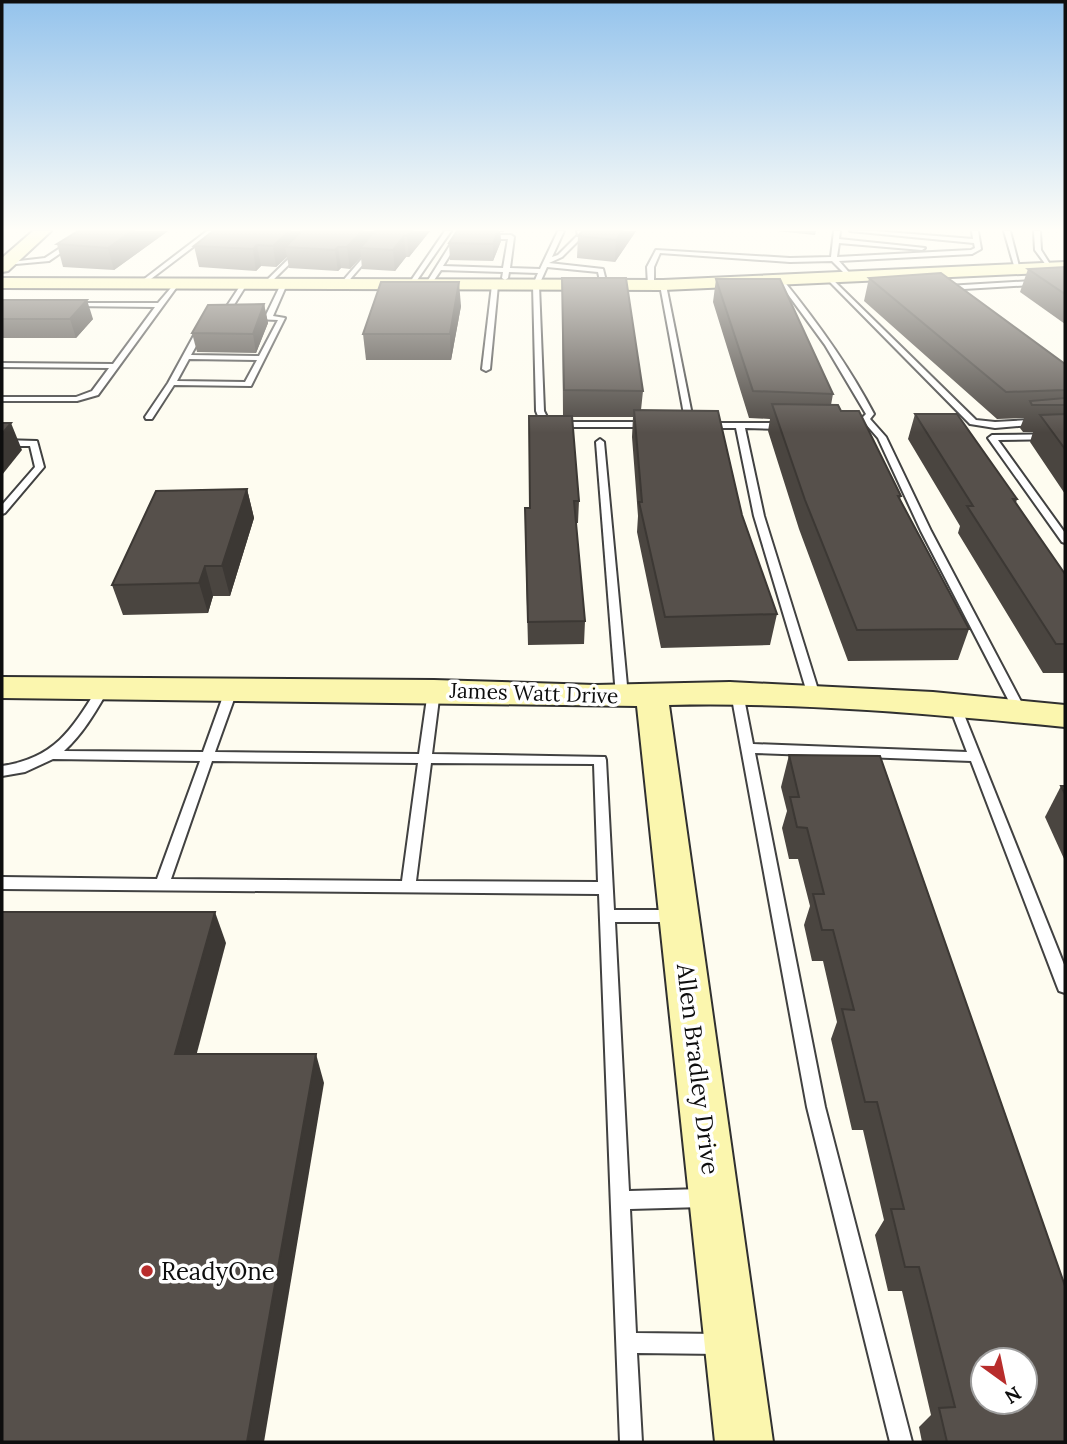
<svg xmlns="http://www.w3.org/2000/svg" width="1067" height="1444" font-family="Lora,serif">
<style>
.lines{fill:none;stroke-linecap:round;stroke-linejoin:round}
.lane-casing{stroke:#414141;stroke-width:4}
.secondary-casing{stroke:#303030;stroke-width:4}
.lane{fill:#fff;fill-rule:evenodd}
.secondary{fill:#fbf6ae;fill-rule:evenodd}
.wall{fill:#4a4540}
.shaded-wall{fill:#3c3834}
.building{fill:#56504b;stroke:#3c3834;stroke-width:2;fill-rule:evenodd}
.poi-dot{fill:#b82d2c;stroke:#fff;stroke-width:2.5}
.labels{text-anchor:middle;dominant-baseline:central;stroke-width:7;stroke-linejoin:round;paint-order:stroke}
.street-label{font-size:21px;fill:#0e0e0e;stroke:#fff}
.near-street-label{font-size:24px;fill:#0e0e0e;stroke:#fff}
.near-poi-label{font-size:24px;fill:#0e0e0e;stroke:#fff;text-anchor:start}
</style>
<rect width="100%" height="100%" fill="#fefcf0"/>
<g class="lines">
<defs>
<g id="lane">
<path d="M86,231H93L49,261L5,265L2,263L45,258Z"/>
<path d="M207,231H214L143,285H139V283Z"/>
<path d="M317,231H323L268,285H264V283Z"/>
<path d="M386,231H392L345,285H341V283Z"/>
<path d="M445,231H451L413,286H409L408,285Z"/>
<path d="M459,231H465L443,266L503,268L508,239H486L483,237L486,235H511L514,237L510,268L540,269L558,231H564L552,257L558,255L578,235L577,231H583V236L562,257L549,263L603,269L607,285L604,287L601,285L598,272L547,267L539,285L544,411L547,417L560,422H649L653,425L652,427H559L540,421L536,411L533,285L538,273L509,272L508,278L505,280L502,278L503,272L441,270L430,286H426L425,285Z"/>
<path d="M834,231H840L839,239L925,248L922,250L839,243L837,257L971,250L975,248L974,243L850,231H875L973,239L972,231H978L981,249L972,254L839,261L853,277L850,279L832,261L790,262L660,253L654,267V285L651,287L648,285L647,267L656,250L790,258L831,257Z"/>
<path d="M1004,231H1010L1020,270L1015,269Z"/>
<path d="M1034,231H1040L1041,250L1053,269H1049L1035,250Z"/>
<path d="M830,277L976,420L995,422L1065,418V422L995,428L970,424L828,280L827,279Z"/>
<path d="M1065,279V283L947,290L944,288L947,286Z"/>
<path d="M779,280H783C817,322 849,366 874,414L870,419L886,437L931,531L1026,711L1024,714L1020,715L1014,711L921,531L878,438L864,422L849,427L845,424L863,417L866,414L825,345L779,282Z"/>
<path d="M176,282L179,284L98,395L77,401H2V397H76L92,391L109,368L2,367V363L113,364L155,307L71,306L68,304L69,303H158Z"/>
<path d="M284,282L287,284L273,316L285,318L251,386L174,385L152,419H146L145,417L168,383L198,328L205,330L191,355L259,356L278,320L252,319L249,317L252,315H266L281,284ZM189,359L257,360L245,382L177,381Z"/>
<path d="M242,283L247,284L227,316L218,318L217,317L221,315Z"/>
<path d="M495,283L498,285L490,369L486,371L482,369L492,285Z"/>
<path d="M663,283L666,285L694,425L690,428L686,425L660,285Z"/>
<path d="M703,423H782L786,426L782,429L745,428L764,516L820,696L818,699L814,700L808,696L754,516L736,428H706L702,425Z"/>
<path d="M1065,434V439L998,440L1065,533V543L1062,542L988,438L992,435Z"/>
<path d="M600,439L604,442L628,696L622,700L616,696L596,442Z"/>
<path d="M2,440L37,441L44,467L5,513L2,514V505L35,467L30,446H2Z"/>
<path d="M104,683L110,687C97,709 84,733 64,751L203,752L226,688L232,684L238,688L215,752L419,754L428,691L434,687L440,691L432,754L605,757L606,760L614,910H675L680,912L682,916L680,920L675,922H615L629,1191L703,1189L710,1191L712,1198L710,1205L703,1207L630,1209L636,1333L720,1334L727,1337L730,1344L727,1351L720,1354L637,1353L642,1442H620L599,894L2,889V877L157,879L200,761L53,759L25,772L2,776V766C56,758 73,728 100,684ZM212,761L418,763L402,881L171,879ZM431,763L594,764L598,882L416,881Z"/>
<path d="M737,689L743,693L753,744L967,752L949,705L955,701L959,702L1065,967V993L1059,991L1057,986L971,761L755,753L825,1107L912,1442H890L807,1107L731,693Z"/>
</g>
<g id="secondary">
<path d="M33,231H51L8,271L2,272V258Z"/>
<path d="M1065,262V272L663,290L2,288V278L663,280Z"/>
<path d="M2,677L434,680L595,685L730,682L933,692L1065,705V727C934,714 802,702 669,705L773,1442H715L637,706L2,698Z"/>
</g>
</defs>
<!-- lane casing -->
<use href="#lane" class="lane-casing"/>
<!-- secondary casing -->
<use href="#secondary" class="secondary-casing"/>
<!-- lane -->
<use href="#lane" class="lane"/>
<!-- secondary -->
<use href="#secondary" class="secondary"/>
</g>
<!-- wall -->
<g class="wall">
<path d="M168,231L114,270L63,267L57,244Z"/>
<path d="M430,231L409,257H406L395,271L362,269L361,257L350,269L341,268L338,271L289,268L287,257L276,267L261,266L256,271L199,267L194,246Z"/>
<path d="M457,231H504V232H500L501,241L493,261L450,260L449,243Z"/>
<path d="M636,231L615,262L577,258L578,236Z"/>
<path d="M776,231H816L815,235Z"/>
<path d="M1065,267V324L1020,292L1028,269Z"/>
<path d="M562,278L643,391L641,410L742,515L777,614L770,645L661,648L637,532L638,516L632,437L633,417H572L579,501L578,523H576L585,621L584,644L528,645L525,530L563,416Z"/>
<path d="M869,278L1065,364V494L1030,442L1033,432H1023L1020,428L1024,418L997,419L864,301Z"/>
<path d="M716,279L833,394L831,405L841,411L901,496L900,499L969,629L958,660L848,661L799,529L768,431L770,419L749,418L713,302Z"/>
<path d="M2,300L93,319L76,338H2Z"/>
<path d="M264,304L268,323L256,353L197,352L192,333Z"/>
<path d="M461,306L451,360H366L363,334Z"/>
<path d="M915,414L1017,499L1016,503L1065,574V673H1043L958,533L960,526L908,439Z"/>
<path d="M247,489L254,518L230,596H213L208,613L123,615L112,585Z"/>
<path d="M789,755L1065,1442H922L919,1427L931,1415L902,1291H888L875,1235L884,1220L863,1130H852L831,1039L837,1022L823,961H812L804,925L810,906L798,859H789L782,828L787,811L781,787Z"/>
<path d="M1061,786H1065V861L1045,817Z"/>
</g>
<!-- shaded-wall -->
<g class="shaded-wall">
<path d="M132,231H168L114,270L108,248Z"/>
<path d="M289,231H314L285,247L287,257L276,267L273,246Z"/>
<path d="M362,231H384L360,248L361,257L350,269L347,247Z"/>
<path d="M412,231H430L409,257L407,236Z"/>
<path d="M498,231H500L501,241L493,261V244Z"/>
<path d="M622,231H636L615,262L616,240Z"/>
<path d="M404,236L406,257L395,271L393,250Z"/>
<path d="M257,245L261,266L256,271L253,249Z"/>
<path d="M338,247L341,268L338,271L335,250Z"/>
<path d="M459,282L461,306L451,360L450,334Z"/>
<path d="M87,300L93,319L76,338L70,319Z"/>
<path d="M264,304L268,323L256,353L253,334Z"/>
<path d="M11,423L22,450L2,475V434Z"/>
<path d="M247,489L254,518L230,596L222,566Z"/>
<path d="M205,566L213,596L208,613L199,583Z"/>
<path d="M215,912L226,943L189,1083L175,1054Z"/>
<path d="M316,1054L324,1083L264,1442H247Z"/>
</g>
<!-- building -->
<g class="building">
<path d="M78,231H132L108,248L57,244Z"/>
<path d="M213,231H289L273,246L257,245L253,249L194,246Z"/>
<path d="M302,231H362L347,247H338L335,250L285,247Z"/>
<path d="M375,231H412L407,236H404L393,250L360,248Z"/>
<path d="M457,231H498L493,244L449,243Z"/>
<path d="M582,231H622L616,240L578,236Z"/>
<path d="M1065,267V294L1028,269Z"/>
<path d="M941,273L1065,364V390L1006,392L869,278Z"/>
<path d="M562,278H626L643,391L564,390Z"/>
<path d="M716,279H780L833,394L753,391Z"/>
<path d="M381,282H459L450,334H363Z"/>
<path d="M2,300H87L70,319H2Z"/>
<path d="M264,304L253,334L192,333L208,305Z"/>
<path d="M1065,398V405H1032L1030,401Z"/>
<path d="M772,404L838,405L841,411H859L901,496H898L969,629L857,630L805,500Z"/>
<path d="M634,410L718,411L742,515L777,614L665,617L639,502H642Z"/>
<path d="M915,414H957L1017,499H1013L1065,574V644H1056L967,506H973Z"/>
<path d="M1065,414V449L1040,415Z"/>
<path d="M529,416H572L579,501H574L585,621L528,622L525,508H530Z"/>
<path d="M2,423H11L2,434Z"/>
<path d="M247,489L222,566H205L199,583L112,585L156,491Z"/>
<path d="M789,755L880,756L1065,1286V1442H947L939,1408L955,1407L919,1267H905L891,1209H904L877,1102H865L842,1009L854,1010L833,930H822L813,894H824L807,828L797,827L790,797H799ZM983,1360H1025V1402H983Z"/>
<path d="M1061,786H1065V794Z"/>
<path d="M2,912H215L175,1054H316L247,1442H2Z"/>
</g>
<!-- sky -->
<linearGradient id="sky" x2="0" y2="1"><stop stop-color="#94c3ec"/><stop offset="0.53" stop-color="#fffef8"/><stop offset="1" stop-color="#fffef8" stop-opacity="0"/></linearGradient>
<rect width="1067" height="433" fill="url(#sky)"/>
<!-- markers -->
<circle class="poi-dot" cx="147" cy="1271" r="7"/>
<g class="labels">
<!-- street labels -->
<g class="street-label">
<text transform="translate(534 693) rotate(2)">James Watt Drive</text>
</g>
<!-- near-street labels -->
<g class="near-street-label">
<text transform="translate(698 1069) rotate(83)">Allen Bradley Drive</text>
</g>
<!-- near-poi labels -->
<g class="near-poi-label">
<text x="161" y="1271">ReadyOne</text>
</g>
</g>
<!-- border -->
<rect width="1067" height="1444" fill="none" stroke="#0e0e0e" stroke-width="7"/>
<!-- north arrow -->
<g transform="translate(1004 1381) rotate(147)"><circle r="33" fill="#ffffff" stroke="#9f9f9f" stroke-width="2"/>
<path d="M0-5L12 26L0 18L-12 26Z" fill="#b82d2c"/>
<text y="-10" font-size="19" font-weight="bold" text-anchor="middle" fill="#0e0e0e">N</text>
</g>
</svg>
